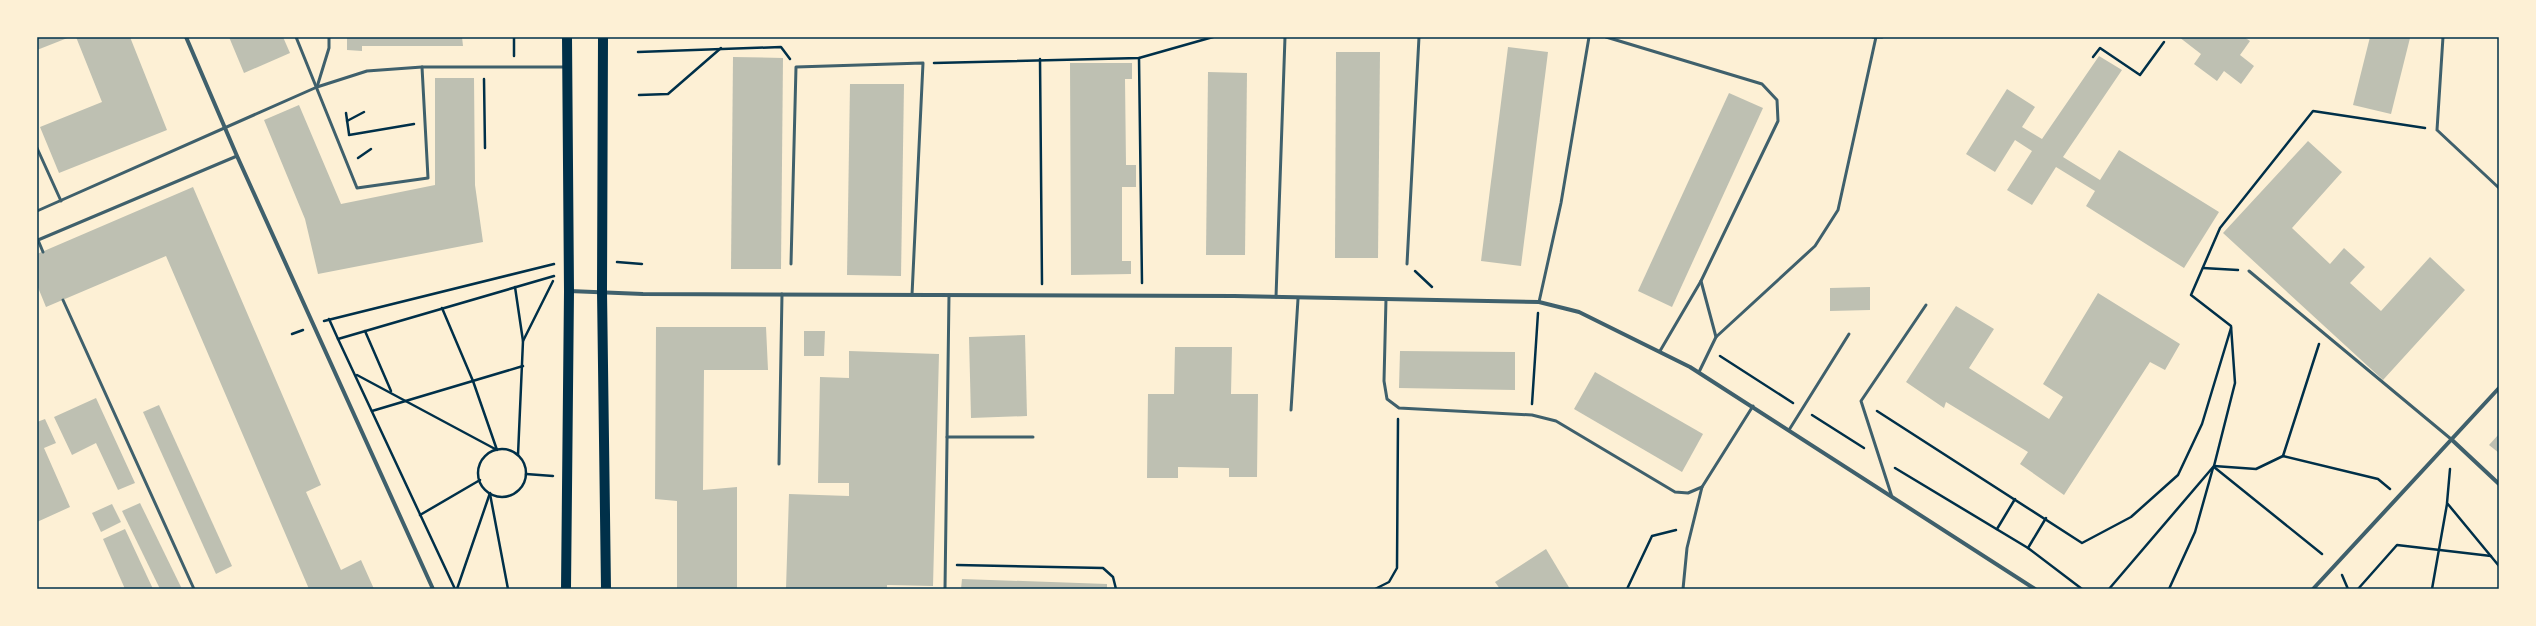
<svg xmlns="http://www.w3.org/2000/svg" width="2536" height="626" font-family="'DejaVu Sans',sans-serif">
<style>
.building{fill:#bec0b2}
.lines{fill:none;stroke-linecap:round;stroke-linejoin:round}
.path{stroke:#003049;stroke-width:2.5}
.service{stroke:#3f606c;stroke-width:3}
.minor{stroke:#3f606c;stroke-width:4}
.primary{stroke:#003049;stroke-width:10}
.neatline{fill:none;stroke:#003049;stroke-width:1.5}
</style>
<rect width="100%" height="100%" fill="#fdf0d5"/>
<!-- building -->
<g class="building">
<path d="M37,37H70L37,50Z"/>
<path d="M76,37H130L167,130L59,173L40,127L102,102Z"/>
<path d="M229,37H283L290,53L244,73Z"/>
<path d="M347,37H462L463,46H362V51L347,50Z"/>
<path d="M2179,37H2244L2250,41L2240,55L2254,66L2241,84L2224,71L2217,81L2194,64L2201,54Z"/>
<path d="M2370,37L2410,38L2391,114L2353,105Z"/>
<path d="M1508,47L1548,52L1521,266L1481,261Z"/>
<path d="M1336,52H1380L1378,258H1335Z"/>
<path d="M2099,56L2122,70L2063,157L2100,180L2119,150L2219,212L2184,268L2086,206L2095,191L2056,167L2032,205L2007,190L2032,151L2015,140L1995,172L1966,154L2007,89L2035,107L2022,127L2042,139Z"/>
<path d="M733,57L783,58L781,269H731Z"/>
<path d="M1070,63H1132V79H1125L1126,165H1136V187H1122V261H1131V274L1071,275Z"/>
<path d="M1208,72L1247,73L1245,255H1206Z"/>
<path d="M435,78H474L475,185L483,242L318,274L305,219L264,120L299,105L341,204L435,185Z"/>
<path d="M850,84H904L901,276L847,275Z"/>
<path d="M1729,93L1763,108L1672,307L1638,291Z"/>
<path d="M2308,141L2342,172L2292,228L2330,264L2344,248L2365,267L2350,283L2381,311L2430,257L2465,290L2383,380L2223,233Z"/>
<path d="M193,187L321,485L306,492L341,570L361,560L374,589H309L166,256L46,307L37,285V254Z"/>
<path d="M1870,287V310L1830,311V288Z"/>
<path d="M2098,293L2180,344L2165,370L2150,362L2064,495L2020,464L2028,452L1946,402L1944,408L1906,382L1956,306L1994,329L1969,368L2049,419L2063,397L2043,384Z"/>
<path d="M656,327H766L768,370H704L703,490L737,487V589H677V501L655,499Z"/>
<path d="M804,331H825L824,356H804Z"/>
<path d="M1025,335L1027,416L971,418L969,337Z"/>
<path d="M1175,347H1232L1231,394H1258L1257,477H1229V468L1178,467V478H1147L1148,394H1174Z"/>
<path d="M849,351L939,354L933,586L887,585V589H786L789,494L849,496V483H818L820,377L849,378Z"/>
<path d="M1400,351L1515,352V390L1399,388Z"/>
<path d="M1595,372L1703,434L1682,472L1574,409Z"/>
<path d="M96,398L135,483L118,490L96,443L72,455L54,417Z"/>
<path d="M159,405L232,566L216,574L143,412Z"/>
<path d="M45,419L56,443L44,448L70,507L37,522V422Z"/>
<path d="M2499,434V453L2489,445Z"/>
<path d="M140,503L182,589H160L122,511Z"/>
<path d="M112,504L121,522L101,532L92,513Z"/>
<path d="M125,529L153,589H125L103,539Z"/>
<path d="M1546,549L1570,589H1500L1495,582Z"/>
<path d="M962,579L1107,584V589H961Z"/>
</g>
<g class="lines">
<!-- path -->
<g class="path">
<path d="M638,52L781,47L790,59"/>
<path d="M514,56V37"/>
<path d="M2093,57L2100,48L2140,75L2164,42"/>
<path d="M1139,58L1142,283"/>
<path d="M1040,59L1042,284"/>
<path d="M934,63L1139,58L1213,37"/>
<path d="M484,79L485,148"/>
<path d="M639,95L668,94L721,48"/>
<path d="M346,113L349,134"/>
<path d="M347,121L364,112"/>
<path d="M349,135L414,124"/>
<path d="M358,158L371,149"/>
<path d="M617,262L642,264"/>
<path d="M2203,268L2238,270"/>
<path d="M1415,271L1432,287"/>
<path d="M515,287L523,341"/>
<path d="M329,319L338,339"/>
<path d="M324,321L554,264"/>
<path d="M365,331L391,391"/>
<path d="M292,334L303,330"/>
<path d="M1720,356L1793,403"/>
<path d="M357,375L497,450L473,381L442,308"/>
<path d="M1532,404L1538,313"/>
<path d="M372,411L523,366"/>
<path d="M1877,411L2082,543L2131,517L2178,475L2202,424L2231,328"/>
<path d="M1812,415L1864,448"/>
<circle cx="502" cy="473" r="24"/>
<path d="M518,455L523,341L553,281"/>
<path d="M2283,456L2319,344"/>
<path d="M2214,466L2256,469L2283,456L2378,479L2390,489"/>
<path d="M2214,467L2322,554"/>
<path d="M1895,468L2028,548L2082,589"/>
<path d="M2450,469L2447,503L2499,566"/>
<path d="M526,474L553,476"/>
<path d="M490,494L508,589"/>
<path d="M420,515L480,480"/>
<path d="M1997,529L2015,499"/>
<path d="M2028,548L2046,518"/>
<path d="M957,565L1103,568L1113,577L1116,589"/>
<path d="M2342,575L2348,589"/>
<path d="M455,589L338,339L554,276"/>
<path d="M457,589L490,493"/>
<path d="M1375,589L1389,582L1397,568L1398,419"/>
<path d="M1627,589L1652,536L1676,530"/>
<path d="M2109,589L2214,466L2235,383L2231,326L2191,295L2220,228L2313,111L2425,128"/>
<path d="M2169,589L2195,532L2213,468"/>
<path d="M2358,589L2397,545L2491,556"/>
<path d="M2432,589L2447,504"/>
</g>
<!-- service -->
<g class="service">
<path d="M296,37L357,188L428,178L422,67"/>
<path d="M1606,37L1762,84L1777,100L1778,121L1701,281L1716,337"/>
<path d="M1873,37H1882"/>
<path d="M2443,37L2437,130L2499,188"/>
<path d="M317,87L329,48V37"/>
<path d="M37,148L61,201"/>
<path d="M37,211L317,87L367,71L422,67H565"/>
<path d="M43,252L38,240L237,156"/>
<path d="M791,264L796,67L923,63L912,295"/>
<path d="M1407,264L1419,37"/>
<path d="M2249,271L2451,439"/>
<path d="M1276,297L1285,37"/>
<path d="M1386,299L1384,381L1387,399L1399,408L1532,415L1556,421L1675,492L1688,493L1702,487"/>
<path d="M63,300L194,589"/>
<path d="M1539,302L1561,203L1589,37"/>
<path d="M1660,351L1701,281"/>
<path d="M1699,372L1716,337L1815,246L1838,210L1876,37"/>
<path d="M1291,410L1298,299"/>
<path d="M1789,430L1849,334"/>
<path d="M947,437H1033"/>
<path d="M779,464L782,294"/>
<path d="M1892,497L1861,401L1926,305"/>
<path d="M945,589L949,295"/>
<path d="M1683,589L1687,548L1702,487L1753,406"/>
</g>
<!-- minor -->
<g class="minor">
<path d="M186,37L237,156L433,589"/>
<path d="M569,291L643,294L1234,296L1539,302L1579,312L1690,367L2035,589"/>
<path d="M2451,439L2499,484"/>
<path d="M2313,589L2499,388"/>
</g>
<!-- primary -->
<g class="primary">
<path d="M603,37L602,291L606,589"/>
<path d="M566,589L569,291L567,37"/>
</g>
</g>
<!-- border -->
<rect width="2536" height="626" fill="none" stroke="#fdf0d5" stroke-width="76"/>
<rect x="38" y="38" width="2460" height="550" class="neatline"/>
</svg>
